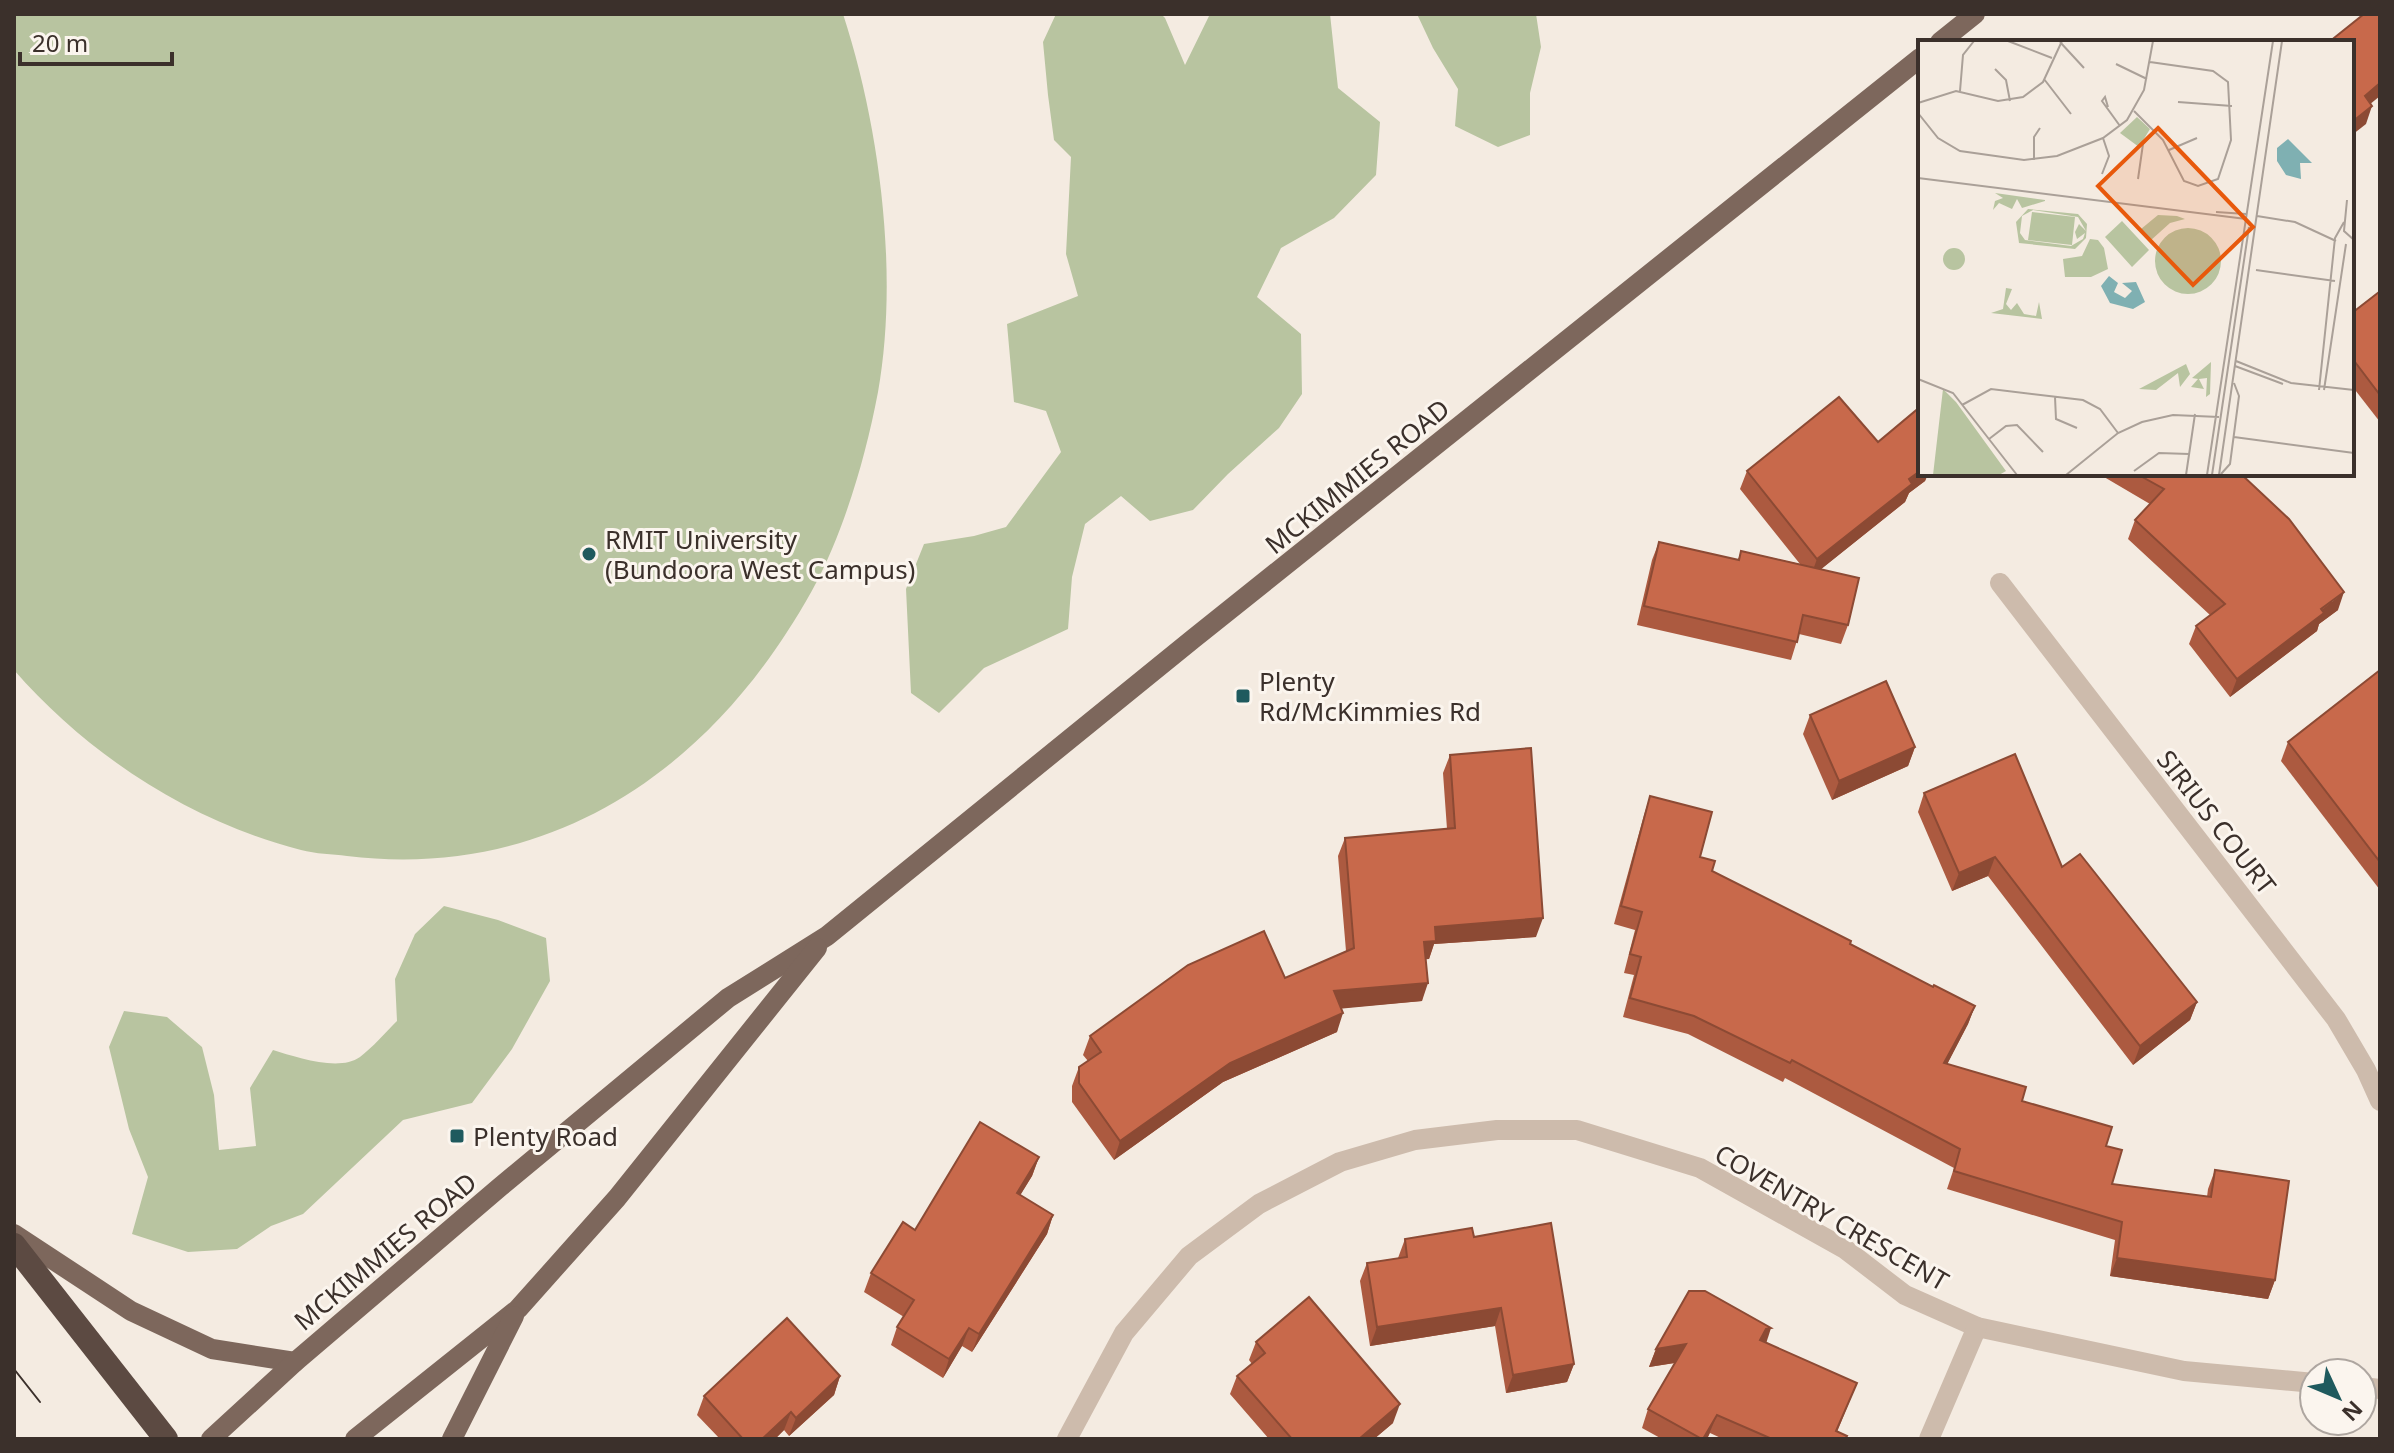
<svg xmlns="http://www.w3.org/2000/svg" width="2394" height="1453" font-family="'Noto Sans',sans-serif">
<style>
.green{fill:#b8c4a0}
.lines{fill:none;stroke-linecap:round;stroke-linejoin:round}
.minor{stroke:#cdbbac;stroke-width:20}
.major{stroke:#7d675c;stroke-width:20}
.highway{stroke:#5c4a42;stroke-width:24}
.tram{stroke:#3b302b;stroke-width:2}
.wall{fill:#ac5a40}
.shaded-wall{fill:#8c4a34}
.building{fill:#c8694b;stroke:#8c4a34;stroke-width:2}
.poi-dot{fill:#1f5a5e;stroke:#fbf5ee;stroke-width:3}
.labels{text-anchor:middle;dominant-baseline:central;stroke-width:6;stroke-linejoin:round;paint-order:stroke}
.street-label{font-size:26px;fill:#3b302b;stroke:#fbf5ee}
.poi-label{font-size:26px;fill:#3b302b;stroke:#fbf5ee;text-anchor:start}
.inset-road{fill:none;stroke:#aaa098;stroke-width:2}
.view{fill:#e8590c;fill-opacity:0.15;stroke:#e8590c;stroke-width:4}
.inset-edge{fill:none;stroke:#3b302b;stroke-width:4}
</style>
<rect width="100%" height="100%" fill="#f4ebe1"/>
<!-- green -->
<g class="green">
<path d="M14,14H843C880,127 899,275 878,392C868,445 853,499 832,549C820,578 804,606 787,632C688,786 534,879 347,856C332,854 316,854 301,850C191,822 88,755 14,670Z"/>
<path d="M1056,14H1161L1165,18L1185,65L1210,14H1330L1338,88L1380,122L1376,175L1334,218L1281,248L1257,297L1301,334L1302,394L1279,428L1228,474L1193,510L1150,521L1121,496L1085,524L1072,577L1068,629L984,668L939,713L911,693L906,589L924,544L974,536L1006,527L1061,452L1046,411L1014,402L1007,324L1078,296L1066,254L1071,157L1054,140L1048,95L1043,42Z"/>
<path d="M1417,14H1536L1541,47L1530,93V135L1498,147L1455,126L1458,89L1433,48Z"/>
<path d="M444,906L498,920L546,938L550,981L512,1049L472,1103L403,1120L303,1214L271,1226L237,1249L188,1252L132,1234L148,1177L129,1129L109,1047L124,1011L167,1017L202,1047L214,1095L219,1150L256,1146L250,1088L273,1050C296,1057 339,1072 360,1057C373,1047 385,1033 397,1021L395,979L415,934Z"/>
</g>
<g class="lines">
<!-- minor -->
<g class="minor">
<path d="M2000,583L2336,1019L2366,1070L2380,1101"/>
<path d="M2362,1387L2380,1389"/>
<path d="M1067,1439L1124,1333L1189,1256L1259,1204L1340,1162L1415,1140L1497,1130H1577L1700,1168L1845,1249L1905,1295L1977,1327L2184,1371L2314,1383"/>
<path d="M1929,1439L1977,1327"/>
</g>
<!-- major -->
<g class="major">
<path d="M1940,42L1975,14"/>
<path d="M14,1234L131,1311L212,1349L295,1362"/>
<path d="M211,1439L295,1362L500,1187L728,998L827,936L1193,639L1920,58"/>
<path d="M355,1439L518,1309L617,1198L817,948"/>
<path d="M452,1439L514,1316"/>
</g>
<!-- highway -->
<path class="highway" d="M14,1245L166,1439"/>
<!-- tram -->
<path class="tram" d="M14,1369L40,1402"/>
</g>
<!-- wall -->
<g class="wall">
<path d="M2380,293V422L2352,386V313Z"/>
<path d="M1920,342V375L1916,355Z"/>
<path d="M1878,442L1920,474H1928L1925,481L1909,493L1905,502L1821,569L1848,625L1841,644L1799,634L1791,660L1637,625L1652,560L1659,542L1738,560L1741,551L1800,564L1740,489L1747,471Z"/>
<path d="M2099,474H2241L2338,610L2319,624L2317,631L2230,697L2189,644L2196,626L2210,615L2128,539L2135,520L2150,504Z"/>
<path d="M2380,670V890L2281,761L2288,742Z"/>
<path d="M1810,715L1915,747L1908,766L1832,800L1803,734Z"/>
<path d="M1450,755L1536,937L1434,944L1429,959H1426L1422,1001L1341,1008L1337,1032L1223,1082L1114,1160L1072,1102V1086L1079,1067L1088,1061L1083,1055L1090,1036L1285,978L1346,951L1338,856L1345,838L1447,829L1443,773Z"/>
<path d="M1924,793L2062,867L2197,1002L2190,1020L2133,1065L1988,876L1952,891L1918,812Z"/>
<path d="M1650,796L1712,871L1933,987L1975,1006L1968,1024L1947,1064L2022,1101L2106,1146L2112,1184L2207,1197L2208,1189L2215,1170L2275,1280L2268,1299L2110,1276L2115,1240L1947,1189L1954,1168L1785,1078L1783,1082L1688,1034L1623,1017L1634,975L1624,973L1635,930L1614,924L1644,815Z"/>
<path d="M1039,1157L1032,1176L1020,1195L1053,1215L1047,1234L972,1352L962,1346L943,1378L891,1345L897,1327L904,1317L864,1292L871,1273L915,1230Z"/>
<path d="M1474,1237L1574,1364L1567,1382L1506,1393L1495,1326L1370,1346L1360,1281L1367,1263L1398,1258L1405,1239Z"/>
<path d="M1256,1342L1393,1423L1374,1439H1269L1230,1394L1237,1376L1252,1364L1249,1360Z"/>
<path d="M1766,1343L1857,1383L1837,1432L1846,1439H1723L1710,1433L1707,1439H1662L1642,1428L1648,1409L1675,1363L1649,1367L1656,1349Z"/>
<path d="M840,1376L834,1395L789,1436L784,1430L775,1439H720L697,1415L704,1396Z"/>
</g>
<!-- shaded-wall -->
<g class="shaded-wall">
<path d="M2380,83V96L2358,114L2365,96Z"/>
<path d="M2372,106L2366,124L2352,135V122Z"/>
<path d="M1920,471V474H1928L1925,481L1909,493L1905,502L1810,578L1817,559Z"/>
<path d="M2344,592L2338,610L2319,624L2317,631L2230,697L2237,679Z"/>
<path d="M1915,747L1908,766L1832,800L1839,781Z"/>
<path d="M1995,857L1988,876L1952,891L1959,873Z"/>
<path d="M1543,918L1536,937L1434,944L1429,959L1418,960L1424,942L1435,927Z"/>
<path d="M1428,983L1422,1001L1327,1010L1334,991Z"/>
<path d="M2197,1002L2190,1020L2133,1065L2140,1046Z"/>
<path d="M1975,1006L1968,1024L1938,1082L1944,1063Z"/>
<path d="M1343,1013L1337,1032L1223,1082L1114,1160L1120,1141L1230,1063Z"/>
<path d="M1039,1157L1032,1176L1010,1212L1017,1193Z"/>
<path d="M1053,1215L1047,1234L972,1352L979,1334Z"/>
<path d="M2117,1258L2275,1280L2268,1299L2110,1276Z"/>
<path d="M1501,1308L1495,1326L1370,1346L1377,1327Z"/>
<path d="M969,1328L962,1346L943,1378L949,1359Z"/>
<path d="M1771,1328L1765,1347L1760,1340L1766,1329Z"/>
<path d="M1686,1344L1680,1362L1649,1367L1656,1349Z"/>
<path d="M1574,1364L1567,1382L1506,1393L1513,1375Z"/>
<path d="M840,1376L834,1395L789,1436L796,1418Z"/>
<path d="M1400,1404L1393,1423L1374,1439H1359Z"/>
<path d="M791,1412L784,1430L775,1439H762Z"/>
<path d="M1717,1415L1707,1439H1703Z"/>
</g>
<!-- building -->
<g class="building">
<path d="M2364,14H2380V83L2365,96L2372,106L2352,122V42H2329Z"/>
<path d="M2379,292L2380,293V395L2352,358V313Z"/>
<path d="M1839,397L1878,442L1920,407V471L1909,479L1912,484L1817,559L1747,471Z"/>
<path d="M2137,474H2241L2289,519L2344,592L2321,609L2324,613L2237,679L2196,626L2225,604L2135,520L2164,489Z"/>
<path d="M1659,542L1739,560L1741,551L1859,578L1848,625L1803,615L1797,642L1644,606Z"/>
<path d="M2380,670V862L2288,742Z"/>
<path d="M1886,681L1915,747L1839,781L1810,715Z"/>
<path d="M1531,748L1543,918L1435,927L1436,941L1424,942L1428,983L1334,991L1343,1013L1230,1063L1120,1141L1079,1083V1067L1101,1052L1090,1036L1188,965L1264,931L1285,978L1354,948L1345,838L1455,828L1450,755Z"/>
<path d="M2015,754L2062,867L2080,854L2197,1002L2140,1046L1995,857L1959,873L1924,793Z"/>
<path d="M1650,796L1712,812L1700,857L1715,861L1712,871L1851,941L1850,944L1933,987L1934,985L1975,1006L1944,1063L2026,1087L2022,1101L2112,1127L2106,1146L2122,1150L2112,1184L2211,1197L2215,1170L2289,1181L2275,1280L2117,1258L2122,1222L1954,1171L1960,1149L1792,1060L1790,1063L1694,1016L1630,998L1641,957L1630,954L1642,912L1621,906Z"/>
<path d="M980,1122L1039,1157L1017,1193L1053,1215L979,1334L969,1328L949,1359L897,1327L914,1300L871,1273L903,1222L915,1230Z"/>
<path d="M1551,1223L1574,1364L1513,1375L1501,1308L1377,1327L1367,1263L1407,1257L1405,1239L1472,1228L1474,1237Z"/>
<path d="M1689,1291H1705L1771,1328L1766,1329L1760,1340L1857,1383L1836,1431L1847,1436L1845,1439H1772L1717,1415L1703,1439H1702L1648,1409L1686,1344L1656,1349Z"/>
<path d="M1309,1297L1400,1404L1359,1439H1292L1237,1376L1265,1353L1256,1342Z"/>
<path d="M787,1318L840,1376L796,1418L791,1412L762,1439H743L704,1396Z"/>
</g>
<!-- markers -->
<g class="poi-dot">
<circle cx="589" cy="554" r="8"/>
<rect x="1235" y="688" width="16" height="16" rx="4"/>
<rect x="449" y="1128" width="16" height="16" rx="4"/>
</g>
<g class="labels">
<!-- street labels -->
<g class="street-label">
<text transform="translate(1357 476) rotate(-39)">MCKIMMIES ROAD</text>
<text transform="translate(2217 822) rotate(52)">SIRIUS COURT</text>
<text transform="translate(1832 1217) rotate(30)">COVENTRY CRESCENT</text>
<text transform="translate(385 1251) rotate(-40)">MCKIMMIES ROAD</text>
</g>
<!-- poi labels -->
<g class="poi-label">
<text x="605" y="539">RMIT University<tspan x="605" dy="30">(Bundoora West Campus)</tspan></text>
<text x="1259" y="681">Plenty<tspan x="1259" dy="30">Rd/McKimmies Rd</tspan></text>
<text x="473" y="1136">Plenty Road</text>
</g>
</g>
<!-- overview -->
<g transform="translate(1918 40)">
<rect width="436" height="436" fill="#f4ebe1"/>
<path d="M219,77L232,89L221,107L202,93ZM77,153L127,160V161L104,168L99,159L94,169L81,163L75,170L77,161L85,158ZM110,169L160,174L169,184L168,198L157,209L101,203L98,182ZM115,170L160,177L168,191L161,184L157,192L159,199L167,193L165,199L153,206L107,200L102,193L104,176ZM114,172L157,177L154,205L110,200ZM240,175L259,176L267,179L252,183L232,201L223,189ZM204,181L231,210L214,227L187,197ZM237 221a33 33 0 1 1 66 0a33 33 0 1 1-66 0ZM172,199L180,200L186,208L190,229L173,237H147L145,219L164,216ZM25 219a11 11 0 1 1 22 0a11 11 0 1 1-22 0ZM88,248L94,249L88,264L93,270L99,263L106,274L118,276L121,262L124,279L73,273L85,269ZM293,322L292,354L288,357L289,338L281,339L286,349L273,347L280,339L274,338ZM268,324L272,334L262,347L260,333L238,350L221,349ZM25,349L38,362L88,431L81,435H15Z" fill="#b8c4a0" fill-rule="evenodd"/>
<path d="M370,99L394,123H382L383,139L368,135L359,121V108ZM191,236L200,243L196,252L207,258L214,251L204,243L218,242L227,262L215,269L192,263L183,246Z" fill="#7fb0b2"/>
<path class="inset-road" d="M90,1L134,18M142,2L166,28M198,24L229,39M77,29L88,40L92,61M126,39L153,74M42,51L45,15L56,1M260,62L314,66M0,63L38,51L80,61L105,57L125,42L144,1M190,67L187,57L184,61L202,86M216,71L245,100L266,141L280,146L300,139L313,100L310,42L295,31L232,22M0,73L20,98L42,111L106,120L139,116L185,98L209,80L226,50L235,1M251,110L279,98M116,120V97L122,88M184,134L191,116L185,98M0,138L328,179M220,139L225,104L237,91M429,160L426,191L436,200M298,172L328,174M339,176L377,182L418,201M338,230L417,241M318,321L373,343L436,350M317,326L365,344M0,339L35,353L99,435M401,350L417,198L426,182M406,350L428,204M137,357L138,379L159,388M44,365L73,349L165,360L182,369L200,393M316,397L436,413M71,399L88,386L99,385L125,412M216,431L241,413L271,414M303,434L312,424L321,356L316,343M148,435L200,393L224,382L255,375L301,377M268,435L277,374M289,435L355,1M294,435L331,187M301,435L364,1"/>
<path class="view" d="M240,88L335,187L275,245L180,146Z"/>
<rect width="436" height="436" class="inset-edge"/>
</g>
<!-- border -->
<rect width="2394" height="1453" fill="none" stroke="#3b302b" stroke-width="32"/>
<!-- north arrow -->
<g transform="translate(2338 1397) rotate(134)"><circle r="38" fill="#fbf5ee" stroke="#aea6a0" stroke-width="2"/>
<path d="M0-6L14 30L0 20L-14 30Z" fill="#1f5a5e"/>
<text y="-12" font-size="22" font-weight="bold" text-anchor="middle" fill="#3b302b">N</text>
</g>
<!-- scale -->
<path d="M20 52v12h152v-12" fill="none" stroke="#3b302b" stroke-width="4"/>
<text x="32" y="52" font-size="24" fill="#3b302b" stroke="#fbf5ee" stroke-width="6" paint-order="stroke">20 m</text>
</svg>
